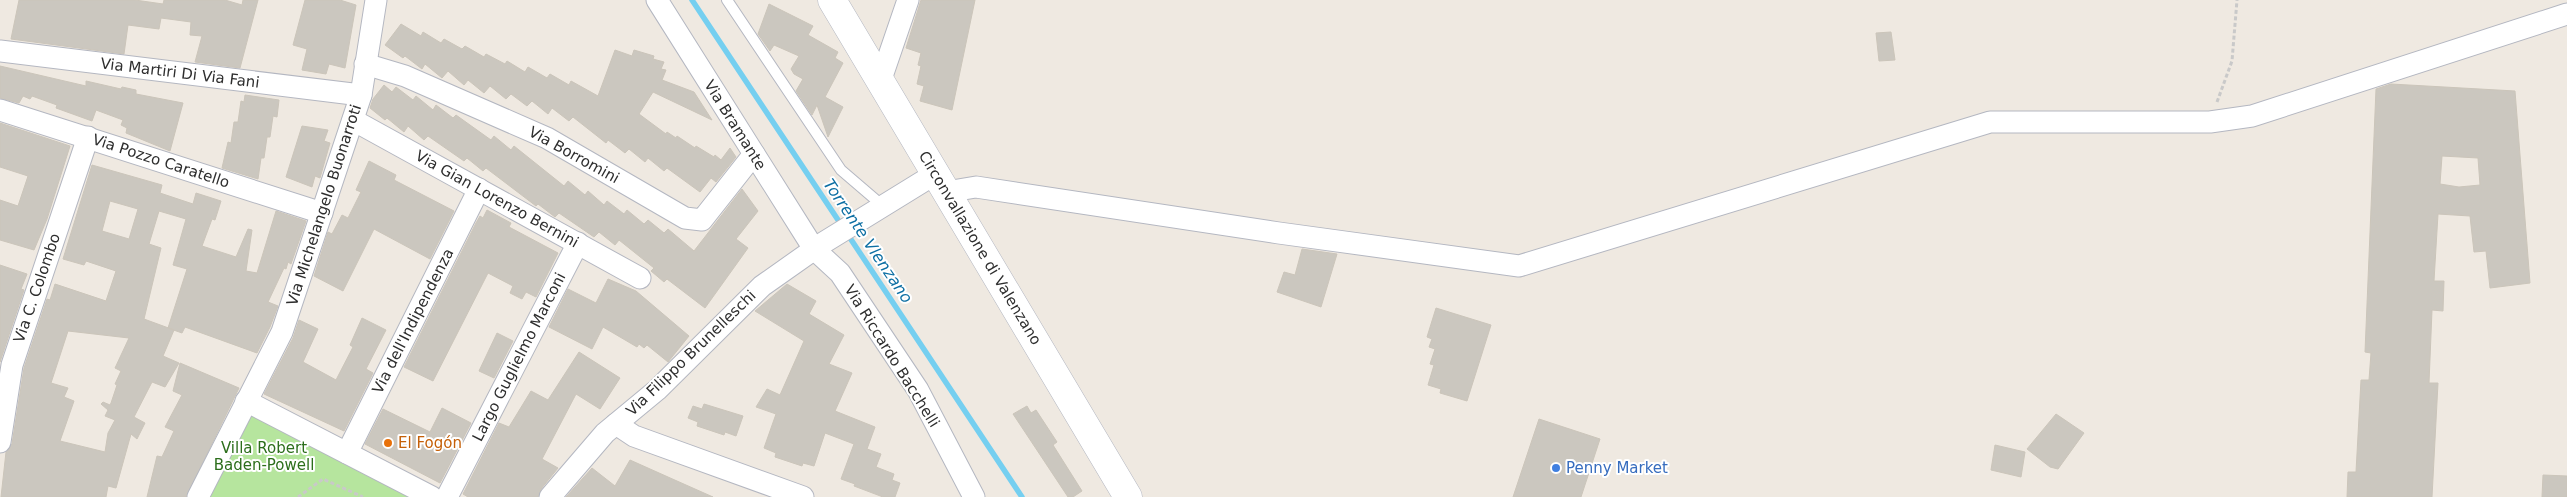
<svg xmlns="http://www.w3.org/2000/svg" width="2567" height="497" font-family="'DejaVu Sans',sans-serif">
<style>
.green{fill:#b6e59e}
.lines{fill:none;stroke-linecap:round;stroke-linejoin:round}
.stream{stroke:#75cff0;stroke-width:5.5}
.building{fill:#cbc7bf;stroke:#cbc5ba;fill-rule:evenodd}
.service-casing{stroke:#b4b7c1;stroke-width:12}
.minor-casing{stroke:#b4b7c1;stroke-width:23}
.secondary-casing{stroke:#b4b7c1;stroke-width:29}
.path{stroke:#c9c9c9;stroke-width:3;stroke-dasharray:4 2.5;stroke-linecap:butt}
.service{stroke:#fff;stroke-width:10}
.minor{stroke:#fff;stroke-width:21}
.secondary{stroke:#fff;stroke-width:28}
.food-dot{fill:#e8710a;stroke:#fff;stroke-width:2}
.shop-dot{fill:#3f7fe0;stroke:#fff;stroke-width:2}
.labels{text-anchor:middle;dominant-baseline:central;stroke-width:4;stroke-linejoin:round;paint-order:stroke}
.street-label{font-size:15px;fill:#2e2e2e;stroke:#fff}
.food-label{font-size:15px;fill:#c56008;stroke:#fff;text-anchor:start}
.park-label{font-size:15px;fill:#2c6e1b;stroke:#fff}
.shop-label{font-size:15px;fill:#366cbe;stroke:#fff;text-anchor:start}
.water-label{font-size:16px;font-style:italic;fill:#0d6fa3;stroke:#fff}
</style>
<rect width="100%" height="100%" fill="#efe9e1"/>
<!-- green -->
<path class="green" d="M246,401L432,497H198Z"/>
<g class="lines">
<!-- stream -->
<path class="stream" d="M692,0L1022,497"/>
</g>
<!-- building -->
<g class="building">
<path d="M19,0H135L163,4L164,0H225L242,5L243,0H258L240,68L195,62L202,36L190,35L191,22L161,18L159,29L128,25L124,54L11,39Z"/>
<path d="M305,0H340L356,5L345,68L329,64L326,74L302,70L307,49L293,45Z"/>
<path d="M921,0H975L952,110L920,101L924,86L917,84L921,66L918,65L921,53L906,48Z"/>
<path d="M769,4L813,26L808,35L838,52L835,58L843,63L825,97L843,107L828,137L817,105L812,115L796,91L803,79L794,74L791,69L799,56L774,45L770,51L758,34Z"/>
<path d="M401,24L421,36L423,32L441,43L444,39L462,49L465,46L484,57L486,54L505,64L507,61L525,72L528,67L547,78L550,74L569,85L571,81L598,96L615,50L632,56L634,50L654,56L653,59L664,62L661,69L666,70L662,80L694,92L712,120L653,92L639,114L666,134L667,132L676,138L677,136L695,148L696,146L714,157L715,155L721,160L730,148L736,157L716,182L711,178L700,192L667,168L664,171L648,158L645,162L629,149L625,153L608,140L606,143L573,117L569,121L552,108L548,114L532,101L527,106L511,94L506,99L490,86L484,93L468,80L464,85L448,71L442,78L425,64L422,69L405,56L403,58L385,45Z"/>
<path d="M1891,32L1895,60L1879,61L1876,33Z"/>
<path d="M0,66L86,86V81L121,89L122,87L136,90V94L183,103L170,151L126,133L127,128L121,125L123,120L96,110L92,121L56,108L57,105L32,96L30,99L23,96L19,103L0,98Z"/>
<path d="M2391,84L2515,91L2530,283L2490,288L2486,251L2474,252L2470,216L2438,214L2434,281H2444L2443,311L2432,310L2429,383H2438L2432,497H2347L2348,472H2356L2361,380H2369L2371,353L2365,352L2376,89ZM2442,156L2478,158L2480,185L2459,187L2440,184Z"/>
<path d="M384,85L392,92L396,87L413,100L416,96L433,110L436,105L453,118L456,115L491,140L494,136L511,150L514,146L564,186L568,181L585,195L588,191L604,205L607,201L624,214L627,210L644,224L648,220L664,233L668,229L694,251L742,189L758,211L736,239L748,248L705,308L667,279L664,282L651,271L654,268L619,240L615,245L599,232L594,237L559,213L555,217L538,204L536,206L486,168L483,171L467,158L464,161L428,136L424,140L408,126L404,132L387,118L385,120L370,108L373,99Z"/>
<path d="M245,95L279,100L277,117L273,116L270,137H267L264,158H261L258,179L222,168L228,142L231,143L234,122H238L241,101L244,102Z"/>
<path d="M0,123L70,146L47,219L34,250L0,240V200L18,206L28,176L0,167Z"/>
<path d="M302,126L328,130L324,141L330,143L320,178L315,176L312,187L286,177Z"/>
<path d="M369,161L396,175L394,180L454,211L430,259L374,229L343,291L314,276L328,232L332,234L342,215L348,218L361,192L356,190Z"/>
<path d="M92,165L162,185L160,193L193,204L196,193L221,201L215,220L212,219L202,246L236,257L248,229L252,230L246,271L257,273L276,211L306,221L291,264L288,262L286,269L284,268L268,302L278,306L270,327L257,353L185,327L182,333L168,328L187,269L173,265L186,219L159,211L149,244L161,248L144,319L174,330L163,356L179,363L165,387L152,382L134,417L145,423L137,439L131,434L116,488L108,486L106,497H1L6,452L12,444L24,368L47,299L50,300L55,284L106,301L116,271L86,261L84,265L63,259ZM110,201L138,209L129,239L102,231ZM68,331L129,338L115,368L121,371L115,384L117,385L111,403L110,405L103,402L101,404L108,410L105,416L115,420L108,433L105,452L60,441L74,401L64,397L68,388L51,383Z"/>
<path d="M487,210L511,223L509,227L558,253L536,297L526,292L522,299L510,293L513,286L488,273L433,381L404,367L476,223L480,216L483,218Z"/>
<path d="M1302,249L1337,254L1321,307L1277,292L1284,272L1295,275Z"/>
<path d="M0,265L27,274L21,289L24,290L0,362Z"/>
<path d="M608,279L636,291L689,336L668,362L647,345L644,348L639,344L637,347L603,327L592,349L549,327L568,289L596,303Z"/>
<path d="M787,284L816,301L809,314L844,335L829,364L852,373L835,411L875,427L867,449L881,454L876,467L894,474L892,480L900,483L895,497H883L854,486L855,484L841,479L854,444L825,433L814,466L803,463L802,466L775,457L776,453L764,448L776,414L756,407L767,389L780,395L804,341L755,311Z"/>
<path d="M1436,308L1491,325L1467,401L1440,393L1441,389L1428,385L1434,365L1430,364L1435,349L1429,347L1432,339L1427,337Z"/>
<path d="M362,318L386,330L366,369L373,373L344,431L264,394L293,338L299,320L318,329L303,362L336,380L353,347L350,345Z"/>
<path d="M497,333L513,341L494,378L479,371Z"/>
<path d="M579,352L620,378L600,409L576,394L542,459L558,468L541,489L538,497H468L463,494L499,423L509,427L531,391L548,400Z"/>
<path d="M180,363L239,388L186,497H147L157,456L162,457L174,431L165,427L182,395L173,391Z"/>
<path d="M704,404L743,416L736,436L725,432L724,435L697,426L698,422L688,418L693,406L702,409Z"/>
<path d="M1027,406L1031,413L1036,410L1057,442L1053,445L1082,491L1073,497H1068L1013,414Z"/>
<path d="M442,408L471,423L440,483L365,444L383,409L430,432Z"/>
<path d="M2056,414L2084,433L2058,469L2050,467L2027,449Z"/>
<path d="M1539,419L1600,439L1581,497H1513Z"/>
<path d="M1995,445L2025,452L2021,477L1991,470Z"/>
<path d="M630,460L668,477L713,497H566L592,468L615,486Z"/>
<path d="M2543,475L2567,476V497H2542Z"/>
</g>
<g class="lines">
<defs>
<path id="service" d="M727,0L841,170L883,206"/>
<g id="minor">
<path d="M657,0L814,249L840,273L918,390L974,497"/>
<path d="M0,51L361,95"/>
<path d="M365,64L405,76L547,138L685,218L702,220L754,154"/>
<path d="M880,82L908,0"/>
<path d="M0,110L322,213"/>
<path d="M353,120L640,278"/>
<path d="M946,192L976,187L1279,233L1519,266L1990,122H2210L2252,116L2567,14"/>
<path d="M246,401L432,497"/>
<path d="M616,424L634,436L803,497"/>
<path d="M0,442L12,365L88,137"/>
<path d="M347,453L479,189"/>
<path d="M198,497L282,332L361,95L376,0"/>
<path d="M447,497L578,243"/>
<path d="M550,497L605,433L657,390L762,286L823,243L935,174"/>
</g>
<path id="secondary" d="M832,0L1128,497"/>
</defs>
<!-- service casing -->
<use href="#service" class="service-casing"/>
<!-- minor casing -->
<use href="#minor" class="minor-casing"/>
<!-- secondary casing -->
<use href="#secondary" class="secondary-casing"/>
<!-- path -->
<g class="path">
<path d="M2217,102L2232,61L2237,0"/>
<path d="M298,497L323,479L363,497"/>
</g>
<!-- service -->
<use href="#service" class="service"/>
<!-- minor -->
<use href="#minor" class="minor"/>
<!-- secondary -->
<use href="#secondary" class="secondary"/>
</g>
<!-- markers -->
<circle class="food-dot" cx="388" cy="443" r="5"/>
<circle class="shop-dot" cx="1556" cy="468" r="5"/>
<g class="labels">
<!-- street labels -->
<g class="street-label">
<text transform="translate(180 73) rotate(7)">Via Martiri Di Via Fani</text>
<text transform="translate(735 125) rotate(58)">Via Bramante</text>
<text transform="translate(574 155) rotate(29)">Via Borromini</text>
<text transform="translate(161 161) rotate(18)">Via Pozzo Caratello</text>
<text transform="translate(497 199) rotate(29)">Via Gian Lorenzo Bernini</text>
<text transform="translate(324 205) rotate(-72)">Via Michelangelo Buonarroti</text>
<text transform="translate(980 248) rotate(59)">Circonvallazione di Valenzano</text>
<text transform="translate(37 288) rotate(-71)">Via C. Colombo</text>
<text transform="translate(413 321) rotate(-63)">Via dell'Indipendenza</text>
<text transform="translate(691 353) rotate(-44)">Via Filippo Brunelleschi</text>
<text transform="translate(892 356) rotate(58)">Via Riccardo Bacchelli</text>
<text transform="translate(519 357) rotate(-63)">Largo Guglielmo Marconi</text>
</g>
<!-- food labels -->
<g class="food-label">
<text x="398" y="443">El Fogón</text>
</g>
<!-- park labels -->
<g class="park-label">
<text x="264" y="448">Villa Robert<tspan x="264" dy="17">Baden-Powell</tspan></text>
</g>
<!-- shop labels -->
<g class="shop-label">
<text x="1566" y="468">Penny Market</text>
</g>
<!-- water labels -->
<g class="water-label">
<text transform="translate(868 241) rotate(56)">Torrente Vlenzano</text>
</g>
</g>
</svg>
